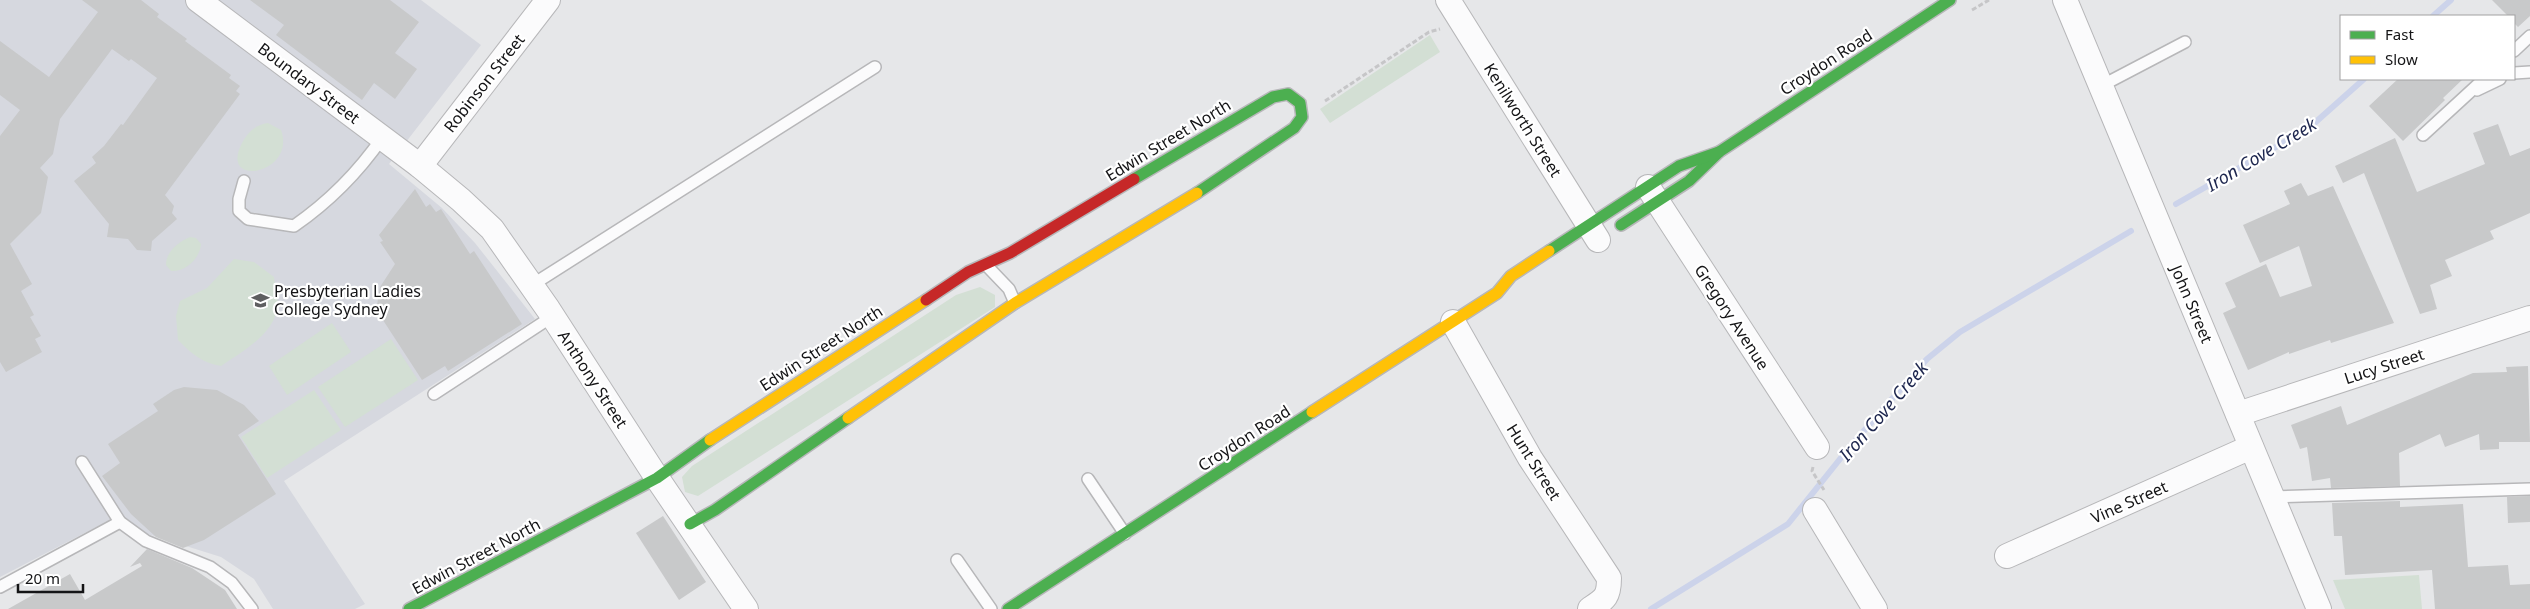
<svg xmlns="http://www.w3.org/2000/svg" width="2530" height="609" font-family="'Noto Sans',sans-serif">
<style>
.built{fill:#d6d8df}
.green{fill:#d3dfd4}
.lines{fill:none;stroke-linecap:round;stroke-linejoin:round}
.stream{stroke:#ccd3ea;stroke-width:6}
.building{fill:#c8c9ca}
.lane-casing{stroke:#b7b7b9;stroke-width:14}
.street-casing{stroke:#b7b7b9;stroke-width:26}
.fast-casing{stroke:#b7b7b9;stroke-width:14}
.slow-casing{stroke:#b7b7b9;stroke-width:14}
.jam-casing{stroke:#b7b7b9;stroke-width:14}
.path{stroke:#c6c6c8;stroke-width:3;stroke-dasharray:5 2.5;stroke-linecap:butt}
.lane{stroke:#fbfbfc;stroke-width:11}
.street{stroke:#fbfbfc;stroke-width:24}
.fast{stroke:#4caf50;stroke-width:11}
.slow{stroke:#ffc107;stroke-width:11}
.jam{stroke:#c62828;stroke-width:11}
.labels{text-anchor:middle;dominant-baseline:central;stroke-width:4.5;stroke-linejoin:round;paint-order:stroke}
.street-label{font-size:16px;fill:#141416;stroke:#fff}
.poi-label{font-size:16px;fill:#141416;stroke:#fff;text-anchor:start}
.water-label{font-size:18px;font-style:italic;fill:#1d264e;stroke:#fff}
</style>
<rect width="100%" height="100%" fill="#e6e7e9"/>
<!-- built -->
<path class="built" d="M0,0H421L481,45L389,164L442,208L475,243L535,319L284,481L365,604L355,609H273L254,579L221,557L138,531L100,525L0,577Z"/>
<!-- green -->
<g class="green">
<path d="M1430,35L1440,52L1330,123L1320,109Z"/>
<path d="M268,123L281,130C297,174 218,189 242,143C248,132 255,125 268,123Z"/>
<path d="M190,237L196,238L201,244C200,258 186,272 171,271L166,265C166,251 179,242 190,237Z"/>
<path d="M234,259L254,262L274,277C275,286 278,296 278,305C275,334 243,351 221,366C202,363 191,353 178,340L176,316L180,301L207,288Z"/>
<path d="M980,287L995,295V307L698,496L685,492L682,477L692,466L956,295Z"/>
<path d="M332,323L351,352L287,395L269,366Z"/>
<path d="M391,339L418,380L345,427L318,387Z"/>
<path d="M314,390L341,430L267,478L241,437Z"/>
<path d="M2419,575L2422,609H2345L2333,580Z"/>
</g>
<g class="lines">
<!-- stream -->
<g class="stream">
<path d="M2433,16L2451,0"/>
<path d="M2176,204L2309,128L2364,79"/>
<path d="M1651,609L1788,524L1848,449L1927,359L1960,332L2131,231"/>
</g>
</g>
<!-- building -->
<g class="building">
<path d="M82,0H141L159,14L157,17L187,39L185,41L231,75L229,78L240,86L236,91L240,94L165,195L174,206L172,213L177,219L152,241L151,251L137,250L128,239L107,237L109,224L74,181L96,163L92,157L104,146L121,124L123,125L157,78L131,59L129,61L112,49L60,119L53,154L40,168L48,177L41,213L10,244L32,284L21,291L34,315L30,317L41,336L35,339L42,352L6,372L0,362V136L20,110L0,95V41L49,77L98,12Z"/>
<path d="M250,0H390L419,22L395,53L417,69L395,99L374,83L362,100L276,35L284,25Z"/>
<path d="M2492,0H2530V16L2518,27L2514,23V16H2508Z"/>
<path d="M2398,79H2463L2443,98L2445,100L2403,141L2369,106Z"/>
<path d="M2498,124L2510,156L2530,148V213L2490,231L2494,239L2445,260L2452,276L2430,285L2437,309L2420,314L2364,173L2343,183L2335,166L2395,138L2417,192L2485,164L2473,133Z"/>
<path d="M2301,183L2308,196L2333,186L2394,323L2331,343L2330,340L2289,354V352L2248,370L2223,313L2236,307L2225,283L2266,264L2280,297L2312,286L2299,246L2260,263L2243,225L2290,204L2284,191Z"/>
<path d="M415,189L426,207L430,204L436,212L441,209L470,254L474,251L522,324L448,371L445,366L422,380L379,314L377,305L380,287L395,264L380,242L383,241L379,235Z"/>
<path d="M2528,366L2530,442H2499V449L2480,450L2479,434L2445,447L2440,434L2399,453L2400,486L2331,488L2330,478L2312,481L2307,447L2300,449L2291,425L2341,406L2347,425L2473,373L2507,372L2506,367Z"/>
<path d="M184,387L217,390L244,405L259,421L238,435L276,494L204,540L183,548L156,537L131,514L102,476L120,463L108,444L158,411L153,404L174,390Z"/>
<path d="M2530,496V522L2508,523L2507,497Z"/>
<path d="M2400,501V507L2463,504L2468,567L2508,565L2510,585L2530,584V609H2435L2432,570L2345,575L2342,536H2334L2332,503Z"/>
<path d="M663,516L706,582L679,600L636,533Z"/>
<path d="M147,549L192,568L225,590L237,609H8L70,574L85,600L142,566L140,563L130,567Z"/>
</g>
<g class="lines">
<defs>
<g id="lane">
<path d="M2514,51L2530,36"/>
<path d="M2514,73L2530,72"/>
<path d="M2101,86L2185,42"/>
<path d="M2477,90L2500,79"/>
<path d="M2423,135L2484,79"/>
<path d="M244,181L239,199V211L248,219L294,226C330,201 357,174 382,138"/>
<path d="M986,265L1009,289L1015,303"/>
<path d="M532,285L875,67"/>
<path d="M434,394L553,316"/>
<path d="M82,462L120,522L146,541L210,567L232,583L252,609"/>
<path d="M1088,479L1125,534"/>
<path d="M2272,497L2530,489"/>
<path d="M957,560L991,609"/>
<path d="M0,587L120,522"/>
</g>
<g id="street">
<path d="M198,0L420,166L461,200L492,229L548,309L657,478L746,609"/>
<path d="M1448,0L1598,240"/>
<path d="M2065,0L2319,609"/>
<path d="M420,166L548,0"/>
<path d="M1648,187L1817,447"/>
<path d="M1453,322L1530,458L1609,578C1609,597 1605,599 1590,609"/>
<path d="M2238,414L2530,318"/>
<path d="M1815,510L1875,609"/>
<path d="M2007,556L2251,447"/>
</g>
<g id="fast">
<path d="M1134,179L1273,97L1288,94L1300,103L1302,117L1294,128L1197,193"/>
<path d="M1621,225L1689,181L1719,152L1950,0"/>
<path d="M1549,251L1679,166L1719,152"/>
<path d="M690,524L715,510L848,418"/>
<path d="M409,609L657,478L710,440"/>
<path d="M1008,609L1312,412"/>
</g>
<g id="slow">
<path d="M1312,412L1497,293L1511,276L1549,251"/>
<path d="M848,418L1015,303L1197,193"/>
<path d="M710,440L926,300"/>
</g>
<path id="jam" d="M926,300L968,272L1010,253L1134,179"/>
</defs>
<!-- lane casing -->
<use href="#lane" class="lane-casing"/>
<!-- street casing -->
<use href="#street" class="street-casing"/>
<!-- fast casing -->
<use href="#fast" class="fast-casing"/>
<!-- slow casing -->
<use href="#slow" class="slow-casing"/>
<!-- jam casing -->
<use href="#jam" class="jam-casing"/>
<!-- path -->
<g class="path">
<path d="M1972,10L1989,0"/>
<path d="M1325,101L1429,32L1440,29"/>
<path d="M1813,467L1812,471L1824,490"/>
</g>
<!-- lane -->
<use href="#lane" class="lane"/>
<!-- street -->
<use href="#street" class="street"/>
<!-- fast -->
<use href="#fast" class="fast"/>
<!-- slow -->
<use href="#slow" class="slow"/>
<!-- jam -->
<use href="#jam" class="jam"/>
</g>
<!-- icons -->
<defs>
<symbol id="school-bare" viewBox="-9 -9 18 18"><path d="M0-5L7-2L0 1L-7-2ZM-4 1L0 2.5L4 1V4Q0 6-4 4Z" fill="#5e5e60" stroke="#fff" stroke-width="2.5" paint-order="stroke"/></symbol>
</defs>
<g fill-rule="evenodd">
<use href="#school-bare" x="248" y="288" width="25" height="25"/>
</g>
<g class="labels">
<!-- street labels -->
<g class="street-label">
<text transform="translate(1826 62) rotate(-33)">Croydon Road</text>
<text transform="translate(309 83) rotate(37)">Boundary Street</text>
<text transform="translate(484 83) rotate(-52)">Robinson Street</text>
<text transform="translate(1523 120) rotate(58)">Kenilworth Street</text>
<text transform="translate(1168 140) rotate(-31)">Edwin Street North</text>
<text transform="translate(2192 304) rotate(67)">John Street</text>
<text transform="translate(1732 317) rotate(57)">Gregory Avenue</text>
<text transform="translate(821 348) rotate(-33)">Edwin Street North</text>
<text transform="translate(2384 366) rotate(-18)">Lucy Street</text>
<text transform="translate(593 379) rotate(57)">Anthony Street</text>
<text transform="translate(1244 438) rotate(-33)">Croydon Road</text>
<text transform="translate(1534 462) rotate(58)">Hunt Street</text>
<text transform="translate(2129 502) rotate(-24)">Vine Street</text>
<text transform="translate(476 556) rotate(-28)">Edwin Street North</text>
</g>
<!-- poi labels -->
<g class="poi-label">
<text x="274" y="291">Presbyterian Ladies<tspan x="274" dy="18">College Sydney</tspan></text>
</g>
<!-- water labels -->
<g class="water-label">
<text transform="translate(2261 154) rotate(-31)">Iron Cove Creek</text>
<text transform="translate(1883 411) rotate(-49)">Iron Cove Creek</text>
</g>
</g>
<!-- legend -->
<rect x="2340" y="15" width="175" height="65" fill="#ffffff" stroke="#a1a1a2"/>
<rect x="2350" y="31" width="25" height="8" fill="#4caf50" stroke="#a1a1a2"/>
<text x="2385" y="40" font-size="15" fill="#141416">Fast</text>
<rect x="2350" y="56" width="25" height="8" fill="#ffc107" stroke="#a1a1a2"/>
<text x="2385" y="65" font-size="15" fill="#141416">Slow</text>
<!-- scale -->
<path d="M18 584v8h65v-8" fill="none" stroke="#141416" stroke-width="2.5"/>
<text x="25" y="584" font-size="15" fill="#141416" stroke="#ffffff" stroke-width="4" paint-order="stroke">20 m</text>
</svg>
